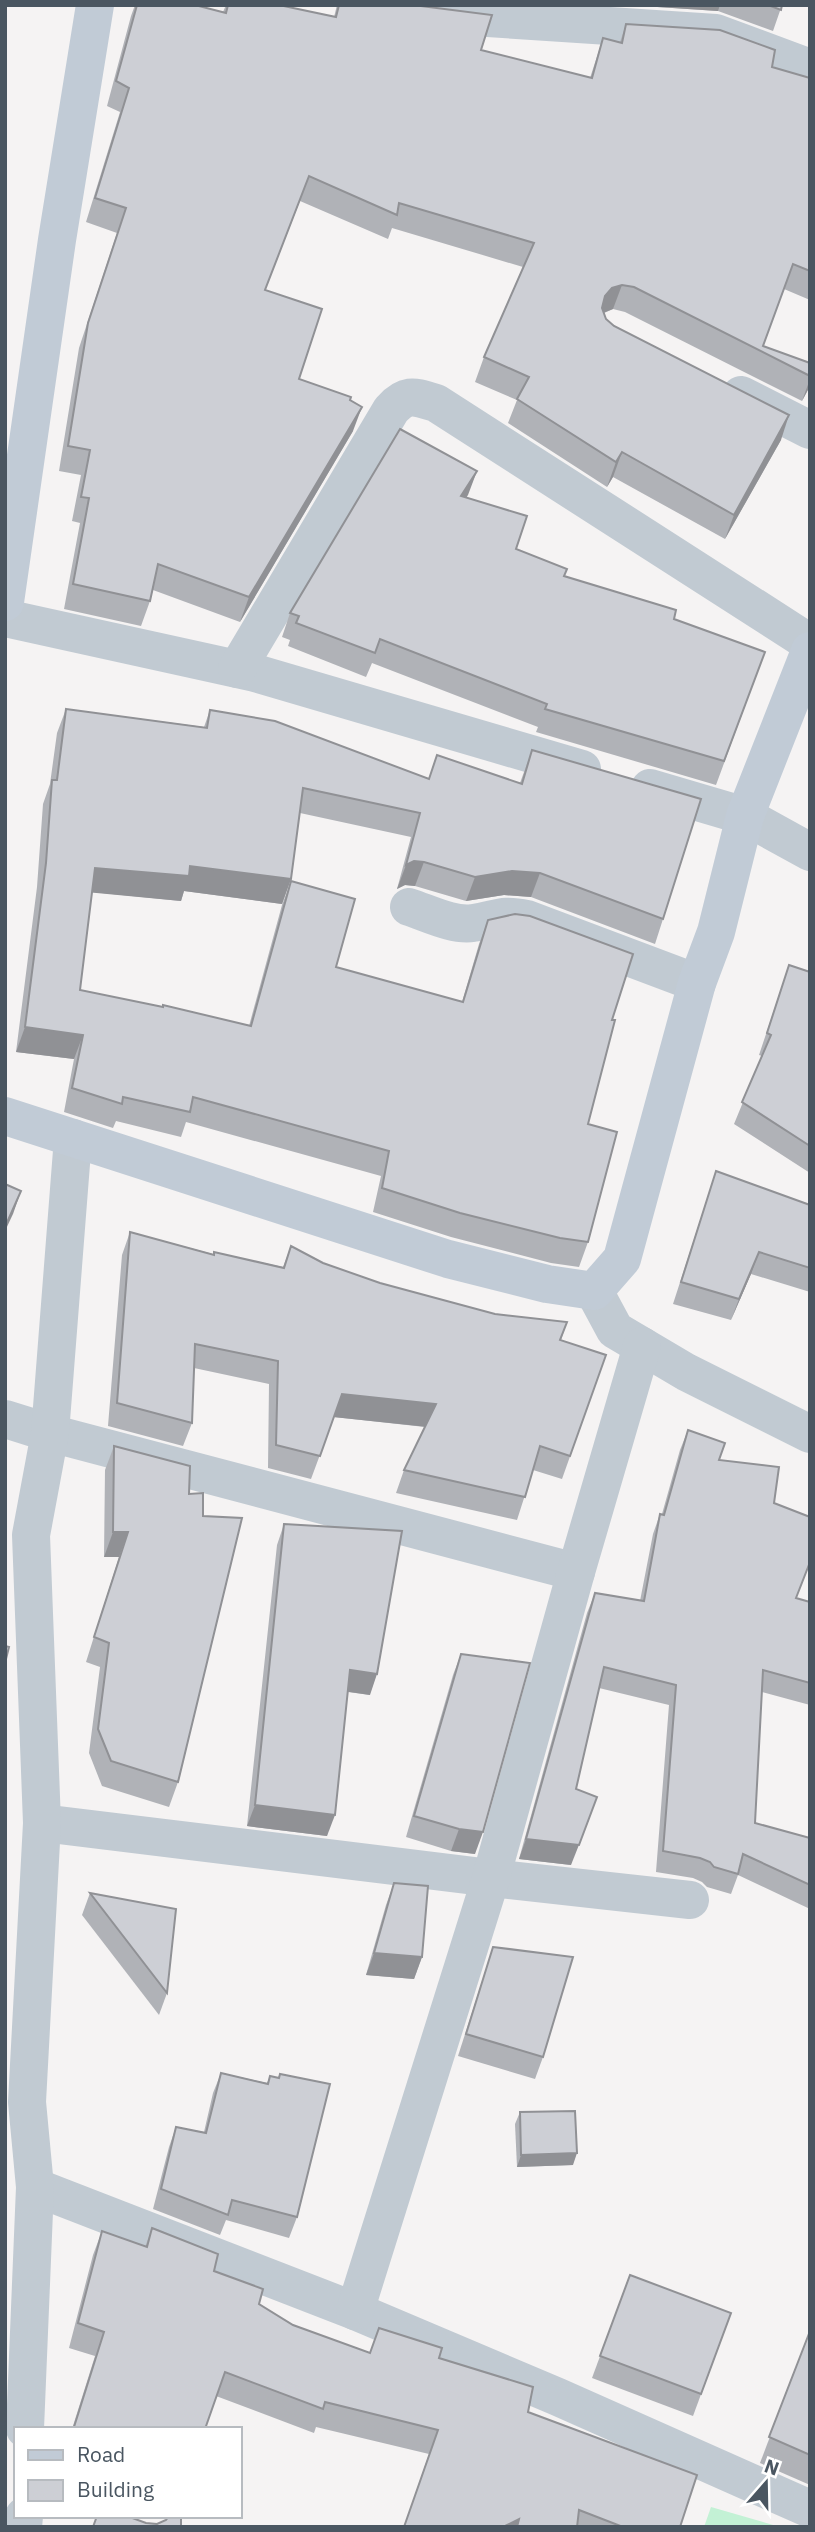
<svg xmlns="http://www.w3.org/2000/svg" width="815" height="2532" font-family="'IBM Plex Sans',sans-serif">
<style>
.green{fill:#c3f1d5}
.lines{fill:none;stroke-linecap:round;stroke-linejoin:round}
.minor{stroke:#c1cad2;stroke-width:38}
.secondary{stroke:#c1cbd6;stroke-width:38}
.wall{fill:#b0b2b7}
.shaded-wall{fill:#909195}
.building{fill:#cdcfd5;stroke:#909195;stroke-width:2}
</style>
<rect width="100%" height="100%" fill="#f5f3f3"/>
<!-- green -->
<path class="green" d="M711,2507L780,2527H704Z"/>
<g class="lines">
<!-- minor -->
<g class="minor">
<path d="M381,5L457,16L716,33L810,68"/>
<path d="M741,395L810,430"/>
<path d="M5,618L255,673L582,769"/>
<path d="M237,669L391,410C407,392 415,397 436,403L810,643"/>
<path d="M650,788L745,816L810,852"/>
<path d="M409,907C428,913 453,926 473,923C498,920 499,913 527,919L697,983"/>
<path d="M594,1291L615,1330L686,1372L810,1434"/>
<path d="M5,1419L50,1433L576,1572"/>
<path d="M42,1823L491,1878L690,1900"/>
<path d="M35,2187L355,2311L558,2397L810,2509"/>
<path d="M355,2311L491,1878L576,1572L642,1346"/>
<path d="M25,2429L35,2187L27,2102L42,1823L31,1535L50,1433L73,1138"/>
<path d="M23,2527L24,2516"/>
</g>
<!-- secondary -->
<g class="secondary">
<path d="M5,602L57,240L95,5"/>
<path d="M5,1116L448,1259L547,1284L594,1291L622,1259L697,983L716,932L745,816L810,651"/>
</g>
</g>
<!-- wall -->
<g class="wall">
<path d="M135,5H195L223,12L226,5H279L334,17L337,5H413L481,50L590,78L603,38L620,42L626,24L810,78V300L784,289L763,346L810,363V385L802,401L625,312L613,309L604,313L606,319L614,326L781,440L725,539L613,477L607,487L508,423L517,400L475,382L484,357L523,267L392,228L388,239L300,201L265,290L299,379L350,400L353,431L240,622L153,590L150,601L141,626L64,609L80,523L72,521L81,475L59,471L79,348L117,233L86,222L120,112L107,106L131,16Z"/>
<path d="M627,5H782L773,31L718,11Z"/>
<path d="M477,471L466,497L516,549L565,576L674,619L765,652L716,785L536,732L538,727L372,663L366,677L288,646L290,640L282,637L290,613Z"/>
<path d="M66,709L204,727L210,710L429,779L520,783L532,750L663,919L655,944L531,897L504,895L466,901L415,886L405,885L397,889L411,837L300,813L291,879L282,904L184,891L181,901L92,892L80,990L249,1026L282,905L291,881L336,967L462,1002L479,944L488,920L612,1020L588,1124V1242L579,1267L551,1263L451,1237L373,1212L381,1176L186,1122L181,1137L116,1121L113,1128L64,1112L74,1059L16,1052L37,887L43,804L50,784L57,733Z"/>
<path d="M789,965L810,972V1173L734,1124L762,1056L759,1055Z"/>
<path d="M716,1171L810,1205V1292L751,1274L731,1320L673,1304Z"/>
<path d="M130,1232L213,1254L214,1252L283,1267L291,1246L323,1263L380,1283L495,1314L567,1322L561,1340L606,1355L562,1479L533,1470L517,1520L396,1493L404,1470L425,1427L334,1417L311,1479L268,1468L269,1384L194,1368L192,1423L183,1446L108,1426L122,1255Z"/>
<path d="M688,1430L719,1460L774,1503L796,1598L810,1602V1705L762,1692L755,1823L810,1838V1909L738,1875L731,1894L707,1887L702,1882L693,1878L656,1872L669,1705L599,1688L576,1789L571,1865L519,1859L587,1613L595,1593L640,1601L653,1534L660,1514H662L680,1450Z"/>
<path d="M114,1446L178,1782L169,1807L102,1786L89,1753L100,1667L86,1662L119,1557H104L105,1470Z"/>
<path d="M284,1524L370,1695L348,1692L327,1836L247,1826L277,1545Z"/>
<path d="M461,1654L475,1854L451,1851L406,1837L453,1675Z"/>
<path d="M394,1883L422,1957L414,1979L366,1975L386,1905Z"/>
<path d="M90,1893L167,1993L159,2015L82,1915Z"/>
<path d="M493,1947L543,2057L535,2079L458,2056Z"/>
<path d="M221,2073L267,2083L270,2076L297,2217L289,2238L226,2220L220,2235L153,2209L169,2147L176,2127L204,2132L213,2093Z"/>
<path d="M520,2112L573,2165L517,2167L515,2124Z"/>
<path d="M152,2228L259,2304L293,2325L370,2353L439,2358L528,2412L680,2527H404L429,2454L316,2427L314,2433L216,2396L205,2429H72L95,2356L69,2348L93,2255L102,2231L145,2247Z"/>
<path d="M630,2275L731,2313L693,2416L592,2378Z"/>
<path d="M810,2331V2485L760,2463Z"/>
</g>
<!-- shaded-wall -->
<g class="shaded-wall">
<path d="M627,5H720L718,11Z"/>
<path d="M622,285L613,309L603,313L596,321L605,296L612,288Z"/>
<path d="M810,379V385L808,390L802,401Z"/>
<path d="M362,407L353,431L240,622L249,597Z"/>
<path d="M789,415L781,440L725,539L734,515Z"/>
<path d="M622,452L613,477L607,487L616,462Z"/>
<path d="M477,471L468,495L452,519L461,496Z"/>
<path d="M414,861L424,862L415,886L405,885L397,889L406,865Z"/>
<path d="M190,866L291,879L282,904L184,891L181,901L86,892L95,868Z"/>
<path d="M512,871L540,873L531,897L504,895L466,901L475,877Z"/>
<path d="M25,1027L83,1035L74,1059L16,1052Z"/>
<path d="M21,1191L13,1214L5,1231V1227Z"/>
<path d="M759,1252L751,1274L731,1320L739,1299Z"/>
<path d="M342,1394L436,1404L428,1427L333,1417Z"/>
<path d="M113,1532H128L119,1557H104Z"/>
<path d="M350,1670L377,1674L370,1695L343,1691Z"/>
<path d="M255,1805L335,1815L327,1836L247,1826Z"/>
<path d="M590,1817L571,1865L519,1859L526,1839Z"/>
<path d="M459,1829L483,1832L475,1854L451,1851Z"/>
<path d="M374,1953L422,1957L414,1979L366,1975Z"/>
<path d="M577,2153L573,2165L517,2167L521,2155Z"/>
<path d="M519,2519L516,2527H503Z"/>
</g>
<!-- building -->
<g class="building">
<path d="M137,5H195L226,13L228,5H279L336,17L339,5H413L492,15L481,50L592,78L603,38L622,43L626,24L720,30L775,50L772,67L810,78V271L793,264L763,346L810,363V376L634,287L622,285L612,288L605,296L602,308L606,319L614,326L789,415L734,515L622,452L616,462L517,399L529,377L484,357L534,243L399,203L397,215L309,176L265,290L322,309L299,379L351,397L350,400L362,407L249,597L158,564L150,601L73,584L89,498L81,497L90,450L68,446L88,323L126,208L95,198L129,88L116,81Z"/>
<path d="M768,5H782L781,10Z"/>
<path d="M400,429L477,471L461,496L527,516L516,549L567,569L564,576L676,610L674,619L765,652L724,761L545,709L547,704L380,639L375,653L296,623L299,616L290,613Z"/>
<path d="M66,709L207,728L210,710L275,721L429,779L437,755L522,784L532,750L701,799L663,919L540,873L512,871L475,877L424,862L414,861L406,865L420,813L303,788L291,879L190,866L189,876L95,868L80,990L163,1007V1005L251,1026L291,881L355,899L336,967L463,1002L488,920L515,914L530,916L633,954L612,1020H615L588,1124L617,1132L588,1242L560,1238L460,1213L382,1188L389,1151L193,1097L190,1112L123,1097L122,1104L72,1088L83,1035L25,1027L46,863L52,780H57Z"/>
<path d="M789,965L810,972V1146L742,1102L771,1035L767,1033Z"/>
<path d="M716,1171L810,1205V1268L759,1252L739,1299L681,1282Z"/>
<path d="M5,1184L21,1191L5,1227Z"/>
<path d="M130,1232L214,1255V1252L284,1268L291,1246L323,1263L380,1283L495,1314L567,1322L560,1340L606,1355L570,1456L540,1446L525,1497L404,1470L436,1404L342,1394L320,1456L276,1445L278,1361L195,1344L192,1423L117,1403Z"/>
<path d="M688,1430L725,1443L719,1460L779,1467L774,1503L810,1517V1562L796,1598L810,1602V1683L763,1670L755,1823L810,1838V1885L743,1854L738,1874L714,1867L710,1862L700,1858L663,1851L676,1685L604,1667L576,1789L597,1797L579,1845L526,1839L595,1593L644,1601L660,1514L664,1515Z"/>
<path d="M114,1446L190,1466L189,1494L203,1493V1516L242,1518L178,1782L111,1761L98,1729L109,1643L94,1637L128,1532H113Z"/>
<path d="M284,1524L402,1531L377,1674L350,1670L335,1815L255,1805Z"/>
<path d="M5,1646L9,1647L5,1663Z"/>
<path d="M461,1654L530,1663L483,1832L459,1829L414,1816Z"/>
<path d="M394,1883L428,1886L422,1957L374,1953Z"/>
<path d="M90,1893L176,1909L167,1993Z"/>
<path d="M493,1947L573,1957L543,2057L466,2034Z"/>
<path d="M221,2073L268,2084L270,2076L279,2078L280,2074L330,2084L297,2217L232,2200L228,2215L161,2189L176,2127L206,2133Z"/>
<path d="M575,2111L577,2153L521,2155L520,2112Z"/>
<path d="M152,2228L218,2254L214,2271L263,2289L259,2304L293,2325L370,2353L379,2328L442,2348L439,2358L533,2387L528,2412L697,2475L680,2527H623L579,2510L577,2527H517L519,2519L503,2527H404L438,2430L325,2402L323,2409L225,2372L205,2429H77L74,2427L104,2332L78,2323L102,2231L147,2247Z"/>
<path d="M630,2275L731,2313L701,2394L600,2356Z"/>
<path d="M810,2331V2455L769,2437Z"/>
<path d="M97,2516H127L146,2523L157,2524L166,2520L169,2516H181V2527H93Z"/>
</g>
<!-- border -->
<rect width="815" height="2532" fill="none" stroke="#4a5661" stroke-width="14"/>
<!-- legend -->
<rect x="14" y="2427" width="228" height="91" fill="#ffffff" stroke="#b7bbc0" stroke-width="2"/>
<rect x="28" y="2450" width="35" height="10" fill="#c1cbd6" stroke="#b7bbc0" stroke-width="2"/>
<text x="77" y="2462" font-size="21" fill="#4a5661">Road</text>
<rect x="28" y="2480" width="35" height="21" fill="#cdcfd5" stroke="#b7bbc0" stroke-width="2"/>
<text x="77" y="2497" font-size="21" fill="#4a5661">Building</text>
<!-- north arrow -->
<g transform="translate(766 2483) rotate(20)" stroke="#ffffff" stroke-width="5" paint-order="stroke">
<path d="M0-5L12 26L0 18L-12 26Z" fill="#4a5661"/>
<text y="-10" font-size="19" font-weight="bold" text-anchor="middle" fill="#4a5661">N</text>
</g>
</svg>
